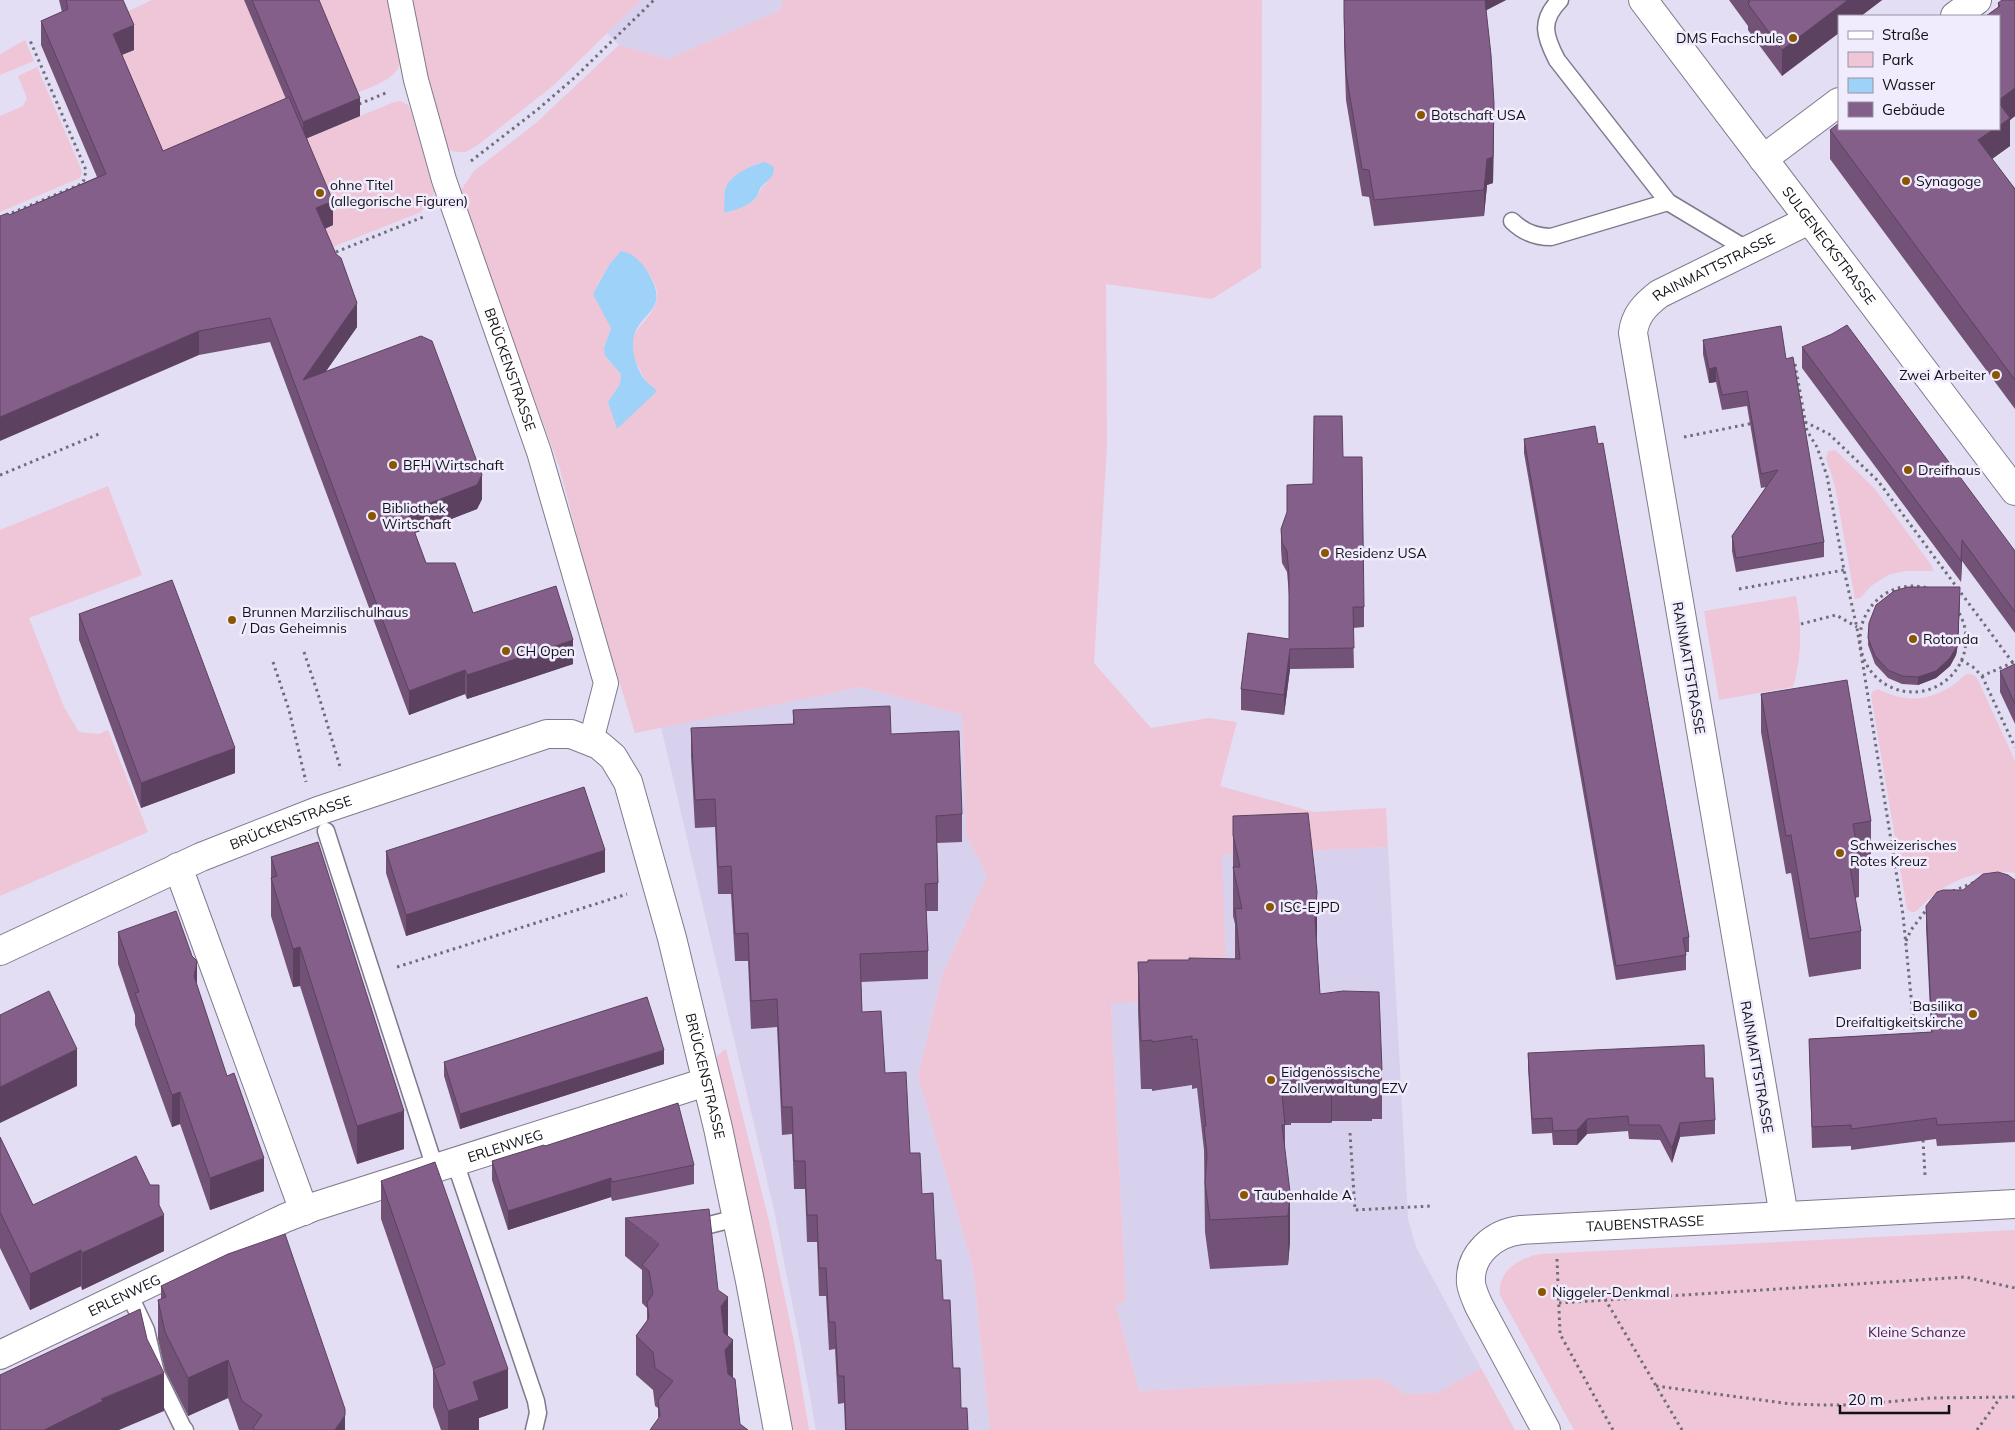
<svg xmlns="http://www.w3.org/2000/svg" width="2015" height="1430" font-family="Mulish,sans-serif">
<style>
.built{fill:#d7d1ed}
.green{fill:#eec6d8;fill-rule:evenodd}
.water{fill:#9ed2f9}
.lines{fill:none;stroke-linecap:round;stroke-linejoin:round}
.service-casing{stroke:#7f7a8d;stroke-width:19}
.pedestrian-casing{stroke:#7f7a8d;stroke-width:26}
.minor-casing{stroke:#7f7a8d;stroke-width:30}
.tertiary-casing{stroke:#7f7a8d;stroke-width:30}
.path{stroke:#706d7a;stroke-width:3;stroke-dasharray:2.5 4;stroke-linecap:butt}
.service{stroke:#fff;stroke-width:16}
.pedestrian{stroke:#fff;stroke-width:24}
.minor{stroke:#fff;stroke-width:28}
.tertiary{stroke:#fff;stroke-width:28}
.wall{fill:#725276}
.shaded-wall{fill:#5c4260}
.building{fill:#845f89;stroke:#5c4260}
.poi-dot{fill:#8a5700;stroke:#f0ecfd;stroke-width:2}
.labels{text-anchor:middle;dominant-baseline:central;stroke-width:5;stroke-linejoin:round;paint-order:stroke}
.poi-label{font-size:14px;fill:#121017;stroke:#f0ecfd;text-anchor:start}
.street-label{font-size:14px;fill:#121017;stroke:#f0ecfd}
.park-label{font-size:14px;fill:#530f37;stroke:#f0ecfd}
</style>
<rect width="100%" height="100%" fill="#e3def3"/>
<!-- built -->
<g class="built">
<path d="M641,0H783L780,10L668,59L619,45L607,33Z"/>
<path d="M862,687L962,715L966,835L987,876L942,975L918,1077L973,1268L990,1430H816L802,1353L774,1210L661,727Z"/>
<path d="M1388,847L1408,1219L1416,1247L1481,1368L1437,1393L1405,1394L1381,1378L1139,1391L1116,1305L1126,1301L1111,1002L1227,997L1221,855Z"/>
</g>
<!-- green -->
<g class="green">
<path d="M152,0H244L295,119L163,175L113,59L120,15Z"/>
<path d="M311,0H388L400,64C395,81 367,88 352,95Z"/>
<path d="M410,0H641L554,85L478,145L466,152H456L449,150L441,141Z"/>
<path d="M783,0H1262L1261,268L1212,299L1106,284L1107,444L1094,663L1151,728L1209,718L1237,722L1220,786L1314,812L1386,808L1388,847L1222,855L1227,997L1111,1003L1126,1301L1116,1305L1139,1391L1381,1378L1405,1394L1437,1393L1481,1368L1515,1430H990L973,1268L918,1077L942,975L987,876L966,835L962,715L862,687L635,733L588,578L560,469L460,196L461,190L474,171L536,123L619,45L668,59L780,10ZM758,163L767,183C761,187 761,190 757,196C751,205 735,209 725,213C723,180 730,178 758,163ZM639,260C646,271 659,284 657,298C652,327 616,329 640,370C643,376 645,382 651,385L617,428L608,402L620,384L621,374L607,359L604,348L611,328L597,286L609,265Z"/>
<path d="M25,40L34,61L0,75V54Z"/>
<path d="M37,67L82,171L80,178L0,212V116L23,106L27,98L18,76Z"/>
<path d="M401,101L408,105L411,112L434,192L432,198L421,212L325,250L317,232L334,225L298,142L394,102Z"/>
<path d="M1835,450L1875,489L1932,566L1933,571H1905L1888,575L1871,586L1860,598L1855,599L1835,486L1826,458L1828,451Z"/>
<path d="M108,486L142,575L29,618L64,707L79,732L99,734L108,730L148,832L0,896V530Z"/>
<path d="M1796,596C1802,627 1802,657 1793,687L1719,700L1704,611Z"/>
<path d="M1967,674L1974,675L1978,680L2015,761V873C1987,869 1958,876 1936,893C1928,899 1922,906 1915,912H1911L1907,909L1871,695L1873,691L1878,689C1904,702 1927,702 1952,686C1957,683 1961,677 1967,674Z"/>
<path d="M726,1049L769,1221L795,1347L809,1430H793L753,1225L715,1065L717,1056Z"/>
<path d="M2015,1230V1430H1574L1500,1295C1497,1271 1520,1257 1541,1254Z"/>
</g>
<!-- water -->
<g class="water">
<path d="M765,162L773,166C776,176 769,179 762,186C759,189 759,193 757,196C750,206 735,210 724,213C725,205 723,192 727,185C733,174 753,164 765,162Z"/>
<path d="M621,251C630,252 637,258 643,265C678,315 634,309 633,344C632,355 640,377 648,383C651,386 654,388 657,391L617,429L608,402L620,384L621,374L605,356L604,348L611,328L593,294L609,265Z"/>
</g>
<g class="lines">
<defs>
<g id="service">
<path d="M1560,0C1539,21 1545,37 1557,60L1668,202L1748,250"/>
<path d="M1512,221C1523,232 1535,237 1551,237L1668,202"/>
<path d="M326,831L435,1168"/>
<path d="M455,1162L536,1401L538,1413L534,1430"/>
<path d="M689,1230L737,1218"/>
<path d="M129,1294L146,1330L156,1373L183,1428L185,1430"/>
</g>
<g id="pedestrian">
<path id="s1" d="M400,0L416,80L444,180L539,452L606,683L591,741"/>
</g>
<g id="minor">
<path d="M1955,16L1977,0"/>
<path d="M1763,159L1839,102"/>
<path d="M178,867L304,1211"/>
<path id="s2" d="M0,951L201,857L318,811L547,734H571L599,745L613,757L628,782L672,938L718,1128L750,1281L778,1430"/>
<path id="s3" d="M1784,1216L1633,333C1635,315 1645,305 1659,294L1809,220"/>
<path id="s4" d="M0,1355L285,1218L313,1207L706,1082"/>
<path id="s5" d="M1546,1430L1479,1306C1476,1299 1472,1291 1471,1283C1469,1254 1494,1233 1521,1230L2015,1204"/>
</g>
<g id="tertiary">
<path id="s6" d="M1643,0L2015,491"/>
</g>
</defs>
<!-- service casing -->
<use href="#service" class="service-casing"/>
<!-- pedestrian casing -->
<use href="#pedestrian" class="pedestrian-casing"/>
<!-- minor casing -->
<use href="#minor" class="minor-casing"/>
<!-- tertiary casing -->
<use href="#tertiary" class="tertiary-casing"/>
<!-- path -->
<g class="path">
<path d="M359,104L388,92"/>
<path d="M471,161L537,110L573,79L654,0"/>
<path d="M0,218L81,184L84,180L86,170L29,38"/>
<path d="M336,252L423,217"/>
<path d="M1795,364L1807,431L1817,447L1827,476L1844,570L1857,628L1903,915L1915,1037"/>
<path d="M1805,422L1829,434L1878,481L2013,663"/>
<path d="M1684,437L1754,423"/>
<path d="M0,475L99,434"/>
<circle cx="1913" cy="639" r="53"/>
<path d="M1739,589L1844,570"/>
<path d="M1801,624L1836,615L1857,627"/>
<path d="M304,652L320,700L341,770"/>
<path d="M1961,660L1973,667L1982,676L2014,662"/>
<path d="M273,662L289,710L306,782"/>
<path d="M1982,676L2015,747"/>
<path d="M1953,891L1975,882"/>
<path d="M1906,941L1911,930L1927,909"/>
<path d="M397,967L627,894"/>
<path d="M1350,1133L1355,1210L1431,1206"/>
<path d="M1923,1140L1925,1175"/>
<path d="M1557,1259L1560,1334L1613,1430"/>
<path d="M1605,1299L1682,1430"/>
<path d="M1559,1303L1965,1277L2015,1288"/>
<path d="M1656,1386L1791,1404L1823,1405H1851L1931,1398L2015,1397"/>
<path d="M1977,1430L2000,1398"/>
</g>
<!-- service -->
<use href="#service" class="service"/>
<!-- pedestrian -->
<use href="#pedestrian" class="pedestrian"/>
<!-- minor -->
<use href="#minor" class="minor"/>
<!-- tertiary -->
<use href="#tertiary" class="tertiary"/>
</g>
<!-- wall -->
<g class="wall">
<path d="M59,0H123L134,50L122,55L163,151L286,99L244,0H319L360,116L307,138L333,225L325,229L357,327L326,371L482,499L477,509L415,533L426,563L473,613L573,664L467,699L465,694L409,715L270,342L199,355L9,215L97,177L41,45V21L62,12Z"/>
<path d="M1344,0H1506L1486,10L1494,130L1493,183L1487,185L1484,216L1374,226L1369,197L1362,196L1346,100L1344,44Z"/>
<path d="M1729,0H1882L1861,16H1839L1782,76L1748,30V26Z"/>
<path d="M2015,0V116L2010,120V146L1992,159L2015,189V409L1830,159V130L1839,129L1998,7V3Z"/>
<path d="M1703,340L1786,359L1824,542V557L1736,572L1732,551V536L1766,487L1761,488L1747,406L1722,410L1716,382L1709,383L1703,354Z"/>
<path d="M1802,347L2015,551V633L1962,561L1961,582L1802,368Z"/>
<path d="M1524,439L1689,937V952H1686V970L1616,980L1524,453Z"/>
<path d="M1343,457L1364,607V627L1353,628L1354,668L1290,669L1284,715L1241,710V689L1289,639V595L1287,572L1282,563L1281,549V529L1287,513V485L1313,484Z"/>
<path d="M1960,595L1958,644L1956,655L1950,666L1936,678L1918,685L1902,684L1888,678L1875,664L1868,645L1869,623Z"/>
<path d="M79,614L235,773L141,808L79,640Z"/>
<path d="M2015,664V724L2000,692V671Z"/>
<path d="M1761,694L1871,821V859L1859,861V897L1855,898L1861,931V969L1809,977L1791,873L1786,874L1761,732Z"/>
<path d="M793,710L891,734L962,814V842L937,843L938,883V911H926L928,951V979L861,982L862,1012L885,1073L922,1194L936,1260L943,1300L953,1368L961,1408L968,1430H845L844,1403L838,1404L835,1349L829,1350L826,1296H819L817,1242H807L805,1189H794L792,1134L782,1135L777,1027L751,1029L748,961H735L731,894H718L715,827L695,828L691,756V728L793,724Z"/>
<path d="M1233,816L1317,941V946L1320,994L1382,1070V1119H1372V1121H1332L1331,1123H1291V1125H1285V1149L1290,1241L1288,1265L1210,1269L1205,1232L1204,1150L1197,1088L1192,1089V1085L1152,1091V1089H1141L1138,1011V962L1235,959V924L1233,916Z"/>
<path d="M386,851L605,872L406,936L386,873Z"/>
<path d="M271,857L404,1149L357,1164L300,986L293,987L271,916Z"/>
<path d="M2015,880V1142L1937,1146L1936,1139L1851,1150V1146L1812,1148L1809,1039L1931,1032L1926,927V906L1963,890Z"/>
<path d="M118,932L197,985L264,1191L210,1210L180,1124L172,1127L135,1025V1015L118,964Z"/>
<path d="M1528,1053L1705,1078L1715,1120V1134L1680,1137L1672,1163L1660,1140L1629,1139L1628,1131L1587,1134L1577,1145H1553L1552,1133L1532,1134L1528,1068Z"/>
<path d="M444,1062L664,1064L460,1129L444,1076Z"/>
<path d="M0,1137L33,1205H159L164,1251L82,1290L81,1286L30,1310L0,1248Z"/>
<path d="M492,1161L694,1165V1184L612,1201L611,1197L508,1230L492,1180Z"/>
<path d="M381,1181L508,1408L479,1418V1430H441L433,1407V1369L381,1219Z"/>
<path d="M625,1218L718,1290L728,1336L658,1418V1408L655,1406L653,1390L636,1375V1336L647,1321V1308L642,1303V1270L625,1256Z"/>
<path d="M161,1286L345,1430H239L228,1398L188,1416L165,1370L158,1339V1300L161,1299Z"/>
</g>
<!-- shaded-wall -->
<g class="shaded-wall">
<path d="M1483,0H1506L1483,12Z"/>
<path d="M1848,0H1882L1861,16H1839V33L1782,76V50Z"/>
<path d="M134,25V50L113,58V34Z"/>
<path d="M2015,88V116L2010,120V146L1978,169V140L1994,129H1999V100Z"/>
<path d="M360,98V116L303,140V122Z"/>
<path d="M1494,103L1493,183L1487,185L1484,216V190L1487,159Z"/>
<path d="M333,201V225L316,232V208Z"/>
<path d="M357,303V327L303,404V380Z"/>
<path d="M199,331V355L0,441V417Z"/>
<path d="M1716,367V382L1709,383V369Z"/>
<path d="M482,475V499L477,509L407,536V512Z"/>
<path d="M1962,540V561L1961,582V561Z"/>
<path d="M1960,595L1958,644L1956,655L1950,666L1936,678L1918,685V677Z"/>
<path d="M573,640V664L467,699V675Z"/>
<path d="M1290,649V669L1284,715V695Z"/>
<path d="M465,670V694L409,715V691Z"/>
<path d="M235,748V773L141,808V783Z"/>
<path d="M605,850V872L406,936V915Z"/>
<path d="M1317,892V941L1315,968V919Z"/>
<path d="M300,947V986L293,987V949Z"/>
<path d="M197,961V994L194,976Z"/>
<path d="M77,1049V1086L0,1123V1087Z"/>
<path d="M664,1050V1064L460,1129V1114Z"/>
<path d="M1332,1072V1121L1331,1123V1074Z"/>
<path d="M180,1092V1124L172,1127V1095Z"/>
<path d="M404,1111V1149L357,1164V1126Z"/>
<path d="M1587,1119V1134L1577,1145V1130Z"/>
<path d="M1680,1123V1137L1672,1163V1148Z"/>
<path d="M264,1158V1191L210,1210V1178Z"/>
<path d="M611,1178V1197L508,1230V1211Z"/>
<path d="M1290,1192V1241L1288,1265V1216Z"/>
<path d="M164,1215V1251L82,1290V1253Z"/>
<path d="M81,1250V1286L30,1310V1274Z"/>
<path d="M728,1297V1336L721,1344V1306Z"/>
<path d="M733,1340V1378L725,1388V1350Z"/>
<path d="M228,1360V1398L188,1416V1378Z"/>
<path d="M508,1369V1408L479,1418V1430H448V1411L473,1382Z"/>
<path d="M164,1373V1411L119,1430H44L101,1399Z"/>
<path d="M345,1415V1430H335Z"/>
</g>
<!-- building -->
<g class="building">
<path d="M66,0H123L134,25L113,34L163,151L289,97L333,201L316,208L336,254L341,258L357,303L303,380L421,336L432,341L482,475L477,485L407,512L426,563H455L473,613L556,586L573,640L467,675L465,670L409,691L270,318L199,331L0,417V216L8,213L9,215L106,174L41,21L68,9Z"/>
<path d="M252,0H319L360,98L303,122Z"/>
<path d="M1344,0H1485L1491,55L1494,103L1493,157L1487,159L1484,190L1374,200L1369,170L1362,169L1346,73L1344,17Z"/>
<path d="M1748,0H1848L1782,50L1748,4L1750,2Z"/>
<path d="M2002,0H2015V88L1999,100V16H1986L2000,6L1998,3Z"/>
<path d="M1999,103L2010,118L1999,126Z"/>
<path d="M1839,123V129H1994L1978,140L2015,189V380L1830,130Z"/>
<path d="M1847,325L2015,551V612L1962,540L1961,561L1802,347L1832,334Z"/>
<path d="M1781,326L1786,359L1793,357L1824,542L1736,558L1732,536L1778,470L1761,474L1747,391L1722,395L1716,367L1709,369L1703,340Z"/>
<path d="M1314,416H1342L1343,457H1362L1364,607H1353L1354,648L1290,649L1284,695L1241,689L1248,633L1289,639V575L1287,551L1282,543L1281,529L1287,512V485L1313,484Z"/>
<path d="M1595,426L1598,444L1603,443L1689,937L1683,938L1686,955L1616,966L1524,439Z"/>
<path d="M172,580L235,748L141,783L79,614Z"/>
<path d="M1908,587H1960L1958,637L1956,648L1950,658L1936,671L1918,677L1902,676L1888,670L1875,656L1868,638L1869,623L1876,605L1894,591Z"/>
<path d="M2015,664V704L2000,671Z"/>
<path d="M1847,680L1871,821L1853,824L1859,859L1849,861L1861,931L1809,939L1791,835L1786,836L1761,694Z"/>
<path d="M890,706L891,734L959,731L962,814L936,816L938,883L925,884L928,951L860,954L862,1012L881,1011L885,1073L906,1072L910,1153H920L922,1194L933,1193L936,1260H941L943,1300H950L953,1368H960L961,1408H967L968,1430H846L844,1376H838L835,1322H829L826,1268H819L817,1215H807L805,1161H794L792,1107H782L777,999L751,1001L748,933L735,934L731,866L718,867L715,799L695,800L691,728L794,724L793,710Z"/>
<path d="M584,787L605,850L406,915L386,851Z"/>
<path d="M1308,813L1317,892L1315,919L1320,994L1343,991L1379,992L1382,1070H1372V1073L1332,1072L1331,1074H1290L1291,1076H1282L1283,1085L1281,1084L1285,1125H1282L1290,1192L1288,1216L1210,1220L1205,1183L1207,1155L1204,1126H1206L1197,1039L1192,1040V1036L1152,1042V1040L1141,1041L1138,962H1148V960H1189V958L1240,959L1235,908L1242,909L1233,867H1240L1233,835V816Z"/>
<path d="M318,842L404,1111L357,1126L300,947L293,949L271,878L277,876L271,857Z"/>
<path d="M1998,872L2008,875L2015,880V1121L1937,1125L1936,1118L1851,1129V1125L1812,1127L1809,1039L1932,1032L1926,906L1937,892L1943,890H1963L1983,874Z"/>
<path d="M176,911L192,956L197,961L194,976L227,1076L234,1073L264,1158L210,1178L180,1092L172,1095L135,993L139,992L118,932Z"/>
<path d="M49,991L77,1049L0,1087V1015Z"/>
<path d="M647,997L664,1050L460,1114L444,1062Z"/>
<path d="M1704,1045L1705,1078H1713L1715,1120L1680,1123L1672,1148L1660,1125H1629L1628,1116L1587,1119L1577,1130L1553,1131L1552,1118L1532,1119L1528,1053Z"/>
<path d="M678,1103L694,1165L612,1182L611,1178L508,1211L492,1161L544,1145L545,1146Z"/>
<path d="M0,1137L33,1205L136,1156L150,1185H159V1205L164,1215L82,1253L81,1250L30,1274L0,1212Z"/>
<path d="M435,1162L508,1369L473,1382L479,1400L448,1411L433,1369L445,1364L381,1181Z"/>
<path d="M709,1209L718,1290L728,1297L721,1306L724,1333L733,1340L725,1350L728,1374L735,1379L740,1424L748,1430H650L660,1416L658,1400L673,1381L655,1368L653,1352L636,1336L649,1318L647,1302L653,1294L649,1271L642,1265L659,1244L625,1218Z"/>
<path d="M285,1234L345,1409V1415L335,1430H255L253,1428L262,1415L242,1401L228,1360L188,1378L165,1332L158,1300L166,1297L161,1286L228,1254Z"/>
<path d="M140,1309L147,1339L164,1373L101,1399L103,1401L44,1430H0V1375Z"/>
</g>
<!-- markers -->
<g class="poi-dot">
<circle cx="1793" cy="38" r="5"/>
<circle cx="1421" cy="115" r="5"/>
<circle cx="1906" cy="181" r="5"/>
<circle cx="320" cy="193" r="5"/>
<circle cx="1996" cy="375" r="5"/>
<circle cx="393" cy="465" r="5"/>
<circle cx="1908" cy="470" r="5"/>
<circle cx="372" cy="516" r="5"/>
<circle cx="1325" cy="553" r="5"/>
<circle cx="232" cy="620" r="5"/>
<circle cx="1913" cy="639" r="5"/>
<circle cx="506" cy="651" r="5"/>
<circle cx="1840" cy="853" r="5"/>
<circle cx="1270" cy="907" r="5"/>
<circle cx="1973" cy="1014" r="5"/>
<circle cx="1271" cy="1080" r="5"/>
<circle cx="1244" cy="1195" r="5"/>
<circle cx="1542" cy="1292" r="5"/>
</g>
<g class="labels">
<!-- poi labels -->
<g class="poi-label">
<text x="1783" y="38" text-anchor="end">DMS Fachschule</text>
<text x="1431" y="115">Botschaft USA</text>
<text x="1916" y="181">Synagoge</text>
<text x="330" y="185">ohne Titel<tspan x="330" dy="16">(allegorische Figuren)</tspan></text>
<text x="1986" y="375" text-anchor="end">Zwei Arbeiter</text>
<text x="403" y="465">BFH Wirtschaft</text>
<text x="1918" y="470">Dreifhaus</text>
<text x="382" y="508">Bibliothek<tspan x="382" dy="16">Wirtschaft</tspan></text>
<text x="1335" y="553">Residenz USA</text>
<text x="242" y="612">Brunnen Marzilischulhaus<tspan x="242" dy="16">/ Das Geheimnis</tspan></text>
<text x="1923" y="639">Rotonda</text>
<text x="516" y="651">CH Open</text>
<text x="1850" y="845">Schweizerisches<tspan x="1850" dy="16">Rotes Kreuz</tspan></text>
<text x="1280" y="907">ISC-EJPD</text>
<text x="1963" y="1006" text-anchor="end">Basilika<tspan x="1963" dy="16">Dreifaltigkeitskirche</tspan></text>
<text x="1281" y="1072">Eidgenössische<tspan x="1281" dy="16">Zollverwaltung EZV</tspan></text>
<text x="1254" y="1195">Taubenhalde A</text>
<text x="1552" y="1292">Niggeler-Denkmal</text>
</g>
<!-- street labels -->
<g class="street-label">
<text stroke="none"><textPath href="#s6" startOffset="308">SULGENECKSTRASSE</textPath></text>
<text stroke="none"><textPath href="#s3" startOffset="1005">RAINMATTSTRASSE</textPath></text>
<text stroke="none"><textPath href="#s1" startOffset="386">BRÜCKENSTRASSE</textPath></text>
<text transform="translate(1689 668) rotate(80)">RAINMATTSTRASSE</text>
<text stroke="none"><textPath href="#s2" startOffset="318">BRÜCKENSTRASSE</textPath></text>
<text transform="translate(1757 1067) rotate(80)">RAINMATTSTRASSE</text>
<text stroke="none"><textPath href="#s2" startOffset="995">BRÜCKENSTRASSE</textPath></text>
<text stroke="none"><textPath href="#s4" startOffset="548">ERLENWEG</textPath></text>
<text stroke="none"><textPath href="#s5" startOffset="370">TAUBENSTRASSE</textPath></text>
<text stroke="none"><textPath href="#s4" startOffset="138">ERLENWEG</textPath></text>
</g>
<!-- park labels -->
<g class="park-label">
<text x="1917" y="1332">Kleine Schanze</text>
</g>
</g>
<!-- legend -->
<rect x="1838" y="15" width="162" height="115" fill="#f0ecfd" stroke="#9794a1"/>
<rect x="1848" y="31" width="25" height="8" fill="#ffffff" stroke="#9794a1"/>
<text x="1882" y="40" font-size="15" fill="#121017">Straße</text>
<rect x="1848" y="52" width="25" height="15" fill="#eec6d8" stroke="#9794a1"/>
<text x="1882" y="65" font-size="15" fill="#121017">Park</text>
<rect x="1848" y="78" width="25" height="15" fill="#9ed2f9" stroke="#9794a1"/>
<text x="1882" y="90" font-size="15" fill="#121017">Wasser</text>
<rect x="1848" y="102" width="25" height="15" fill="#845f89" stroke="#9794a1"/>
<text x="1882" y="115" font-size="15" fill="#121017">Gebäude</text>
<!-- scale -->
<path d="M1840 1405v8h109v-8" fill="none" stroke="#121017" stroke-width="2.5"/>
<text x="1848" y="1405" font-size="15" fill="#121017" stroke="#f0ecfd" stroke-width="4" paint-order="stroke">20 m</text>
</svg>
